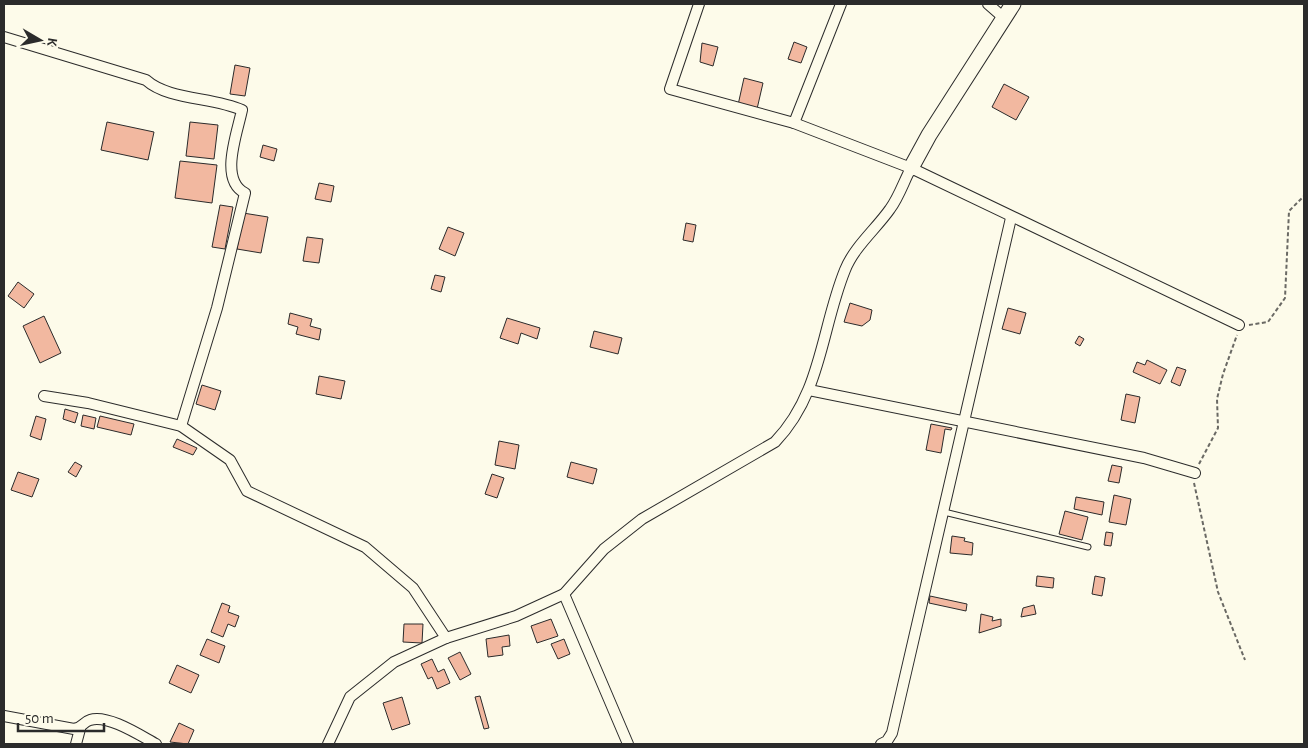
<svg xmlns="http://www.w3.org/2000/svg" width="1308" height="748" font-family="'Alegreya Sans',sans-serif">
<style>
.building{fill:#f2b8a0;stroke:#2b2b2b}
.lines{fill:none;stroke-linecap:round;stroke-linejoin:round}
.lane-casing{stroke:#2b2b2b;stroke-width:7}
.street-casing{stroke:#2b2b2b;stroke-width:12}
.secondary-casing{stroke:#2b2b2b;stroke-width:17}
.path{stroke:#6a6964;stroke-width:2;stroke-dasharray:4 2.5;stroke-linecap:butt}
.lane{stroke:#fdfbea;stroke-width:5}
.street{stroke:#fdfbea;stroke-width:10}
.secondary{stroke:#fdfbea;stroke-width:15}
</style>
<rect width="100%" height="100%" fill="#fdfbea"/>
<!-- building -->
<g class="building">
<path d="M794,42L807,47L801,63L788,59Z"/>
<path d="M702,43L718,47L713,66L700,62Z"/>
<path d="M235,65L250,68L245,96L230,94Z"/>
<path d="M744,78L763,83L757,109L738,105Z"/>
<path d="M1004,84L1029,97L1016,120L992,107Z"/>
<path d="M107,122L154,132L148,160L101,150Z"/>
<path d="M190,122L218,125L214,159L186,156Z"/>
<path d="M263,145L277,149L274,161L260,157Z"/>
<path d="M180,161L217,165L212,203L175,198Z"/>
<path d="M319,183L334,186L331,202L315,199Z"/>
<path d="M220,205L233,207L225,249L212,247Z"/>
<path d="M243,213L268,217L261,253L237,249Z"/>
<path d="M686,223L696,225L693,242L683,240Z"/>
<path d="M448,227L464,233L455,256L439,249Z"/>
<path d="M307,237L323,239L319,263L303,261Z"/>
<path d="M435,275L445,277L441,292L431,289Z"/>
<path d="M18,282L34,294L24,308L8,296Z"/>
<path d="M850,303L872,310L870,320L862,326L844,322Z"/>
<path d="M1008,308L1026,313L1020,334L1002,329Z"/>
<path d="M290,313L312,319L310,326L321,329L319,340L296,334L298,327L288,324Z"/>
<path d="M44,316L61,353L40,363L23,326Z"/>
<path d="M507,318L540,328L537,339L521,333L518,344L500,338Z"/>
<path d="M594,331L622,338L618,354L590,347Z"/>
<path d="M1079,336L1084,339L1080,346L1075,343Z"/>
<path d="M1147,360L1167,370L1160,384L1133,372L1137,362L1145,365Z"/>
<path d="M1177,367L1186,370L1180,386L1171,382Z"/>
<path d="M319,376L345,381L341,399L316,394Z"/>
<path d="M202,385L221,391L215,410L196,404Z"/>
<path d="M1126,394L1140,397L1135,423L1121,420Z"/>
<path d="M65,409L78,413L75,423L63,419Z"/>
<path d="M83,415L96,418L94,429L81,426Z"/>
<path d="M36,416L46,419L41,440L30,436Z"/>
<path d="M100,416L134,424L131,435L97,427Z"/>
<path d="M931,424L952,428L951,430L945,429L941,453L926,450Z"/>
<path d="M177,439L197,448L193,455L173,447Z"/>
<path d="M499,441L519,445L515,469L495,465Z"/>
<path d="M75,462L82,466L76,477L68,472Z"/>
<path d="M571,462L597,469L593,484L567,477Z"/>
<path d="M1112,465L1122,467L1119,483L1108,481Z"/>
<path d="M18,472L39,479L32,497L11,490Z"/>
<path d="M492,474L504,478L497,498L485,494Z"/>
<path d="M1114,495L1131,499L1126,525L1109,522Z"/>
<path d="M1076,497L1104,502L1102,515L1074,509Z"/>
<path d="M1065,511L1088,517L1082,540L1059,534Z"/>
<path d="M1106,532L1113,533L1111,546L1104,545Z"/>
<path d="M952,536L965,538L964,541L973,543L972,555L950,553Z"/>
<path d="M1037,576L1054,578L1053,588L1036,586Z"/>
<path d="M1095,576L1105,578L1102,596L1092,594Z"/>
<path d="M930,596L967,604L966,611L929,603Z"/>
<path d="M222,603L230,606L228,612L239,616L235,627L228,624L223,637L211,632Z"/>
<path d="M1034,605L1036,614L1021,617L1023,608Z"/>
<path d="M981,614L993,617L992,621L1001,619V626L979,633Z"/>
<path d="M551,619L558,636L537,643L531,626Z"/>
<path d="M404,624H423L422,643L403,642Z"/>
<path d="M509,635L510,646L502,647L503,655L488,657L486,639Z"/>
<path d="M207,639L225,646L219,663L200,655Z"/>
<path d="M564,639L570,654L558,659L551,644Z"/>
<path d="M460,652L471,674L460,680L448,658Z"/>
<path d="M432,659L438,672L444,669L450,683L437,689L432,677L428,679L421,664Z"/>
<path d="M177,665L199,675L191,693L169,683Z"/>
<path d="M480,696L489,728L484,729L475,697Z"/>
<path d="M402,697L410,724L392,730L383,703Z"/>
<path d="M179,723L194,730L188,744L170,742Z"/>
</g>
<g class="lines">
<defs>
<path id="lane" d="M944,512L1088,547"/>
<g id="street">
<path d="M988,4L1004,18"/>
<path d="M4,37L146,80C168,100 213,97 242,110C237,134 219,180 245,193L217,308L181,426"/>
<path d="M794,123L841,4"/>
<path d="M911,168L1239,325"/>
<path d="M809,390L1144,458L1195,473"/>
<path d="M44,396L88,403L181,426L230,460L247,491L365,547L413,588L446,638"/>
<path d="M564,594L628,744"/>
<path d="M4,716L74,729C82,728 83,722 90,720C108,714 141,736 156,744"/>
<path d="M76,744L80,729"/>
<path d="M328,744L350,697L394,662L446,638L516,616L564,594L604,549L642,519L775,442C822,393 821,329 845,270C854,247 876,229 890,209C899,197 904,181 911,168L794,123L670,89L699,4"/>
<path d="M881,744L887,741L892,733L1011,218"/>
</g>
<path id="secondary" d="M911,168L929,135L1013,4"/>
</defs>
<!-- lane casing -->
<use href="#lane" class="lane-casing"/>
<!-- street casing -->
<use href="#street" class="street-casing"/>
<!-- secondary casing -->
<use href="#secondary" class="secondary-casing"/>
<!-- path -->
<g class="path">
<path d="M1249,325L1268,322L1285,298L1289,211L1304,196"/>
<path d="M1199,464L1218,428L1217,399L1223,374L1237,335"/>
<path d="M1194,483L1218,592L1245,660"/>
</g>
<!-- lane -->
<use href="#lane" class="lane"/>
<!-- street -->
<use href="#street" class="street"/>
<!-- secondary -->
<use href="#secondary" class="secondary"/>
</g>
<!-- border -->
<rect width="1308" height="748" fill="none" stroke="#2b2b2b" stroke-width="10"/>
<!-- north arrow -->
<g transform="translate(40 40) rotate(99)" stroke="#fdfbea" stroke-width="4" paint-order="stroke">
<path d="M0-4L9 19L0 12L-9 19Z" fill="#2b2b2b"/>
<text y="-8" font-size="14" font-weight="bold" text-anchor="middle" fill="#2b2b2b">K</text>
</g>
<!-- scale -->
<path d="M18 723v8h86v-8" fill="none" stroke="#2b2b2b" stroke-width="2.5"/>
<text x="25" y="723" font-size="15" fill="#2b2b2b" stroke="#fdfbea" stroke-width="4" paint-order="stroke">50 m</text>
</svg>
